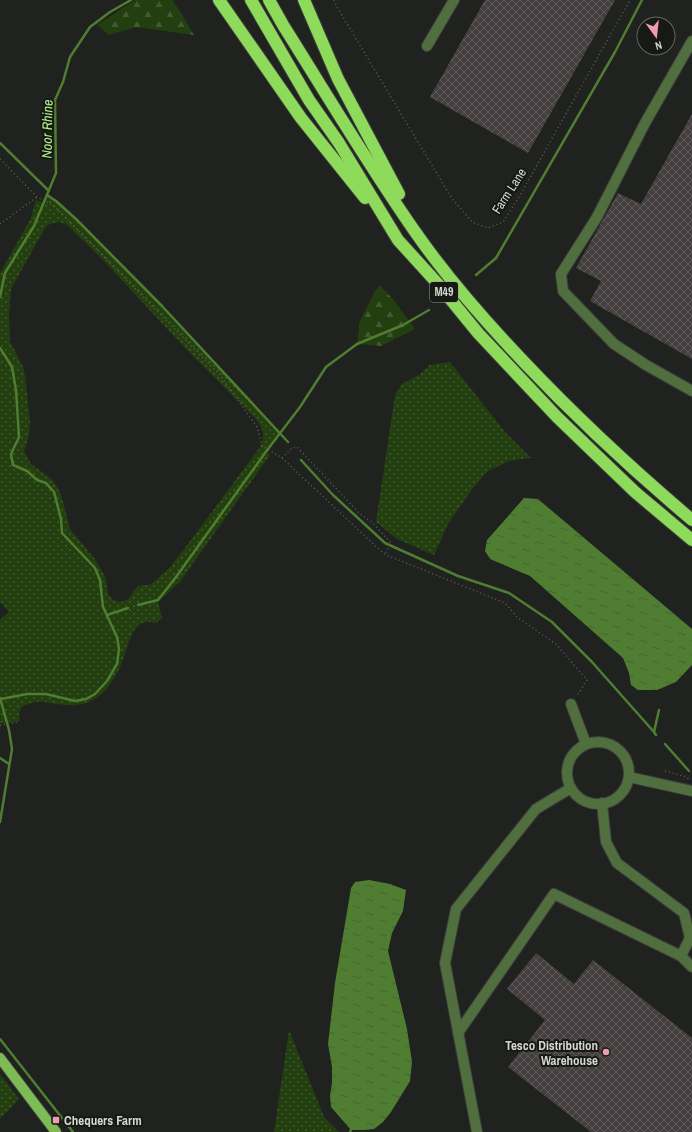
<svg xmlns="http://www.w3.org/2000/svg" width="692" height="1132" font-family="'Archivo Narrow',sans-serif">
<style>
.grass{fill:url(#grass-dots);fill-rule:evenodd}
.forest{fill:url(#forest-firs)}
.water{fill:url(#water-ripples)}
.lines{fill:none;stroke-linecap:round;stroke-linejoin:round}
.stream{stroke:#4f7d31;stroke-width:2.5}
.building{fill:url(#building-cross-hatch)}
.minor-casing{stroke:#3c3f3b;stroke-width:12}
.major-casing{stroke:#3c3f3b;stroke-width:12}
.highway-casing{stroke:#3c3f3b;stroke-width:14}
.path{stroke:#5d605c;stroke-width:1.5;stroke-dasharray:1 3;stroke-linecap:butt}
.minor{stroke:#506e3e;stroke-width:10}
.major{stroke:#7dbb54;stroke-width:10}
.highway{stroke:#8eda5b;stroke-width:12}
.poi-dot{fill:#f09ab4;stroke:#161914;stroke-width:1.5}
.labels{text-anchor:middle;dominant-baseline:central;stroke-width:4;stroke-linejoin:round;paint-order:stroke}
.shield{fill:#161914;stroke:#9b9d99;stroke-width:1}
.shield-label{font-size:12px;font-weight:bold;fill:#d4d6d2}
.street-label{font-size:13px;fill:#d4d6d2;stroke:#161914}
.poi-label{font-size:13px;font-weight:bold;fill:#d4d6d2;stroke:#161914;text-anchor:end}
.water-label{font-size:14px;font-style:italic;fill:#b2f28c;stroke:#161914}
</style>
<defs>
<pattern id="grass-dots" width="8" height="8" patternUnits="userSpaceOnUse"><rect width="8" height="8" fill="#233e0f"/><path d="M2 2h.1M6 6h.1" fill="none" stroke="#425931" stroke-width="1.8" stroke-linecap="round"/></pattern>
<pattern id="forest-firs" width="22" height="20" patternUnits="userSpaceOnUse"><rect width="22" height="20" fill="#233e0f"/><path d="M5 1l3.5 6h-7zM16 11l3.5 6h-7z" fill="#425931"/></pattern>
<pattern id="water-ripples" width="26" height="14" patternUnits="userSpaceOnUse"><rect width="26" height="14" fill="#4f7d31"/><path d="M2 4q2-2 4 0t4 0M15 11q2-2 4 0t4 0" fill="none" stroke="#486237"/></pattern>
<pattern id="building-cross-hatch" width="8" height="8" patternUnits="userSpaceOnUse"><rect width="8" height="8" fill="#443e3f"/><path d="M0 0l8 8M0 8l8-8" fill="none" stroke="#5e595a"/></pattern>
</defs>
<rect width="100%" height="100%" fill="#1f221e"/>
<!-- grass -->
<g class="grass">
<path d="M47,195C74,213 97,240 120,263C175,319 227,376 281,433L267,452L270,455L180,582L158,602L162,618L156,623C147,621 141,622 135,629C129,638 127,649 123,660C113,686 96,708 66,705C48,704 39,698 22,707L19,713L20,721L0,723V620L9,612L0,602V273L30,220L36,200L43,203ZM59,222L66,224L104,261L187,350L254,417C263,428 266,434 260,447L188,544L170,567L150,585H142L137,587L128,599L121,602L113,600L108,594L105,576L95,559L70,529L61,494L53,480L31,464L24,451L29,436L30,421L25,376L23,367L10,341L9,315L11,289L45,228L50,224Z"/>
<path d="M450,362L505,432L531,458L509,461L488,471L473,488L448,524L434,555L397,539L376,522L395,395L402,384L419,375L430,365Z"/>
<path d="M289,1030L324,1117L339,1132H274Z"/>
<path d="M0,1074L19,1099L0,1119Z"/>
</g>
<!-- forest -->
<g class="forest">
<path d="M135,0H172L180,11L194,35L136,27L109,35L97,25Z"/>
<path d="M380,286L393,299L415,329L381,346L357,344L360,321L375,291Z"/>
</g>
<!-- water -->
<g class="water">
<path d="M524,498L538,499L692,629V665L676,682L657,690H638L631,685L629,673L623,658L530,576L490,559L485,551L487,540Z"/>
<path d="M369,880L390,884L406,890L403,911L392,933L388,951L407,1029L412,1062L410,1081L391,1112L383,1122L374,1129L364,1130H351L331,1107L330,1096L332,1083V1067L328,1044L335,983L351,888L355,882Z"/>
</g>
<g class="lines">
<!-- stream -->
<g class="stream">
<path d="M0,143L49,191"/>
<path d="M47,195L56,201L76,219L162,306L288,442"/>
<path d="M476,275L496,258L615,52L642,0"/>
<path d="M0,297L5,273L34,226L56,173L55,100L63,82L70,57L90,27L110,12L131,0"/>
<path d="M0,348L12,367L16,390L19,437L11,454L13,465L27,471L37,480L46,483L54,492L61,519L62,533L95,568L100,580L103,607L117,637L119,649L117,664L107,681L95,694L86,699L75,701L46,694H27L1,699"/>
<path d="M301,460L333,495L385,543L458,576L509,593L552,622L592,662L654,732"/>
<path d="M138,605L158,600L176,577L265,453L300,407L326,367L357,344L403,325L429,310"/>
<path d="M107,615L128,608"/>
<path d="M656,735L654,732L659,710"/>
<path d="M665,744L689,771"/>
<path d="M0,758L9,764"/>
<path d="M0,822L12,749L9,730L0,698"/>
<path d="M0,1039L73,1132"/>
<path d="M350,1132L351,1130"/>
</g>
</g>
<!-- building -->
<g class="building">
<path d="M485,0H615L528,153L430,97Z"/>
<path d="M692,114V359L590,301L601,281L576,268L618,193L641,204Z"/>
<path d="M536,953L574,984L593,960L692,1038V1132H591L508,1067L545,1020L507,989Z"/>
</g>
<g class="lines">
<defs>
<g id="minor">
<path d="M692,41L645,123L597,217L561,274L563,291L614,344L646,365L692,391"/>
<path d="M427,46L454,0"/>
<path d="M571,704L586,744"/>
<circle cx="598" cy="773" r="31"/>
<path d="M629,777L692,791"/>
<path d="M602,803L606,842L617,863L684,913L690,938L681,956"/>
<path d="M458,1033L554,894L681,956L692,967"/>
<path d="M477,1132L445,963L456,909L536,809L571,788"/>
</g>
<path id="major" d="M0,1058L56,1132"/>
<g id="highway">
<path d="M219,0L301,118L365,198"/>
<path d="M251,0L309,100L339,143L398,240L438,284L478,333L557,417L635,492L692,540"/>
<path d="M269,0L283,25C327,95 369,166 416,233C448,279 486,322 524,362C577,418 633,470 692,520"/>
<path d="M304,0L338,79L399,194"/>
</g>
</defs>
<!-- minor casing -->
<use href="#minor" class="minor-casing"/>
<!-- major casing -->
<use href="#major" class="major-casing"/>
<!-- highway casing -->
<use href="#highway" class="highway-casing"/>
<!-- path -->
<g class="path">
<path d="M334,0L337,7L451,197L472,222L488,228L503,222L519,197L630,0"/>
<path d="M0,159L37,197L53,205L220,375L257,427L262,446L282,458L384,554L505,603L518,618L556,644L587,680L577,696"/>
<path d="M0,224L37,197"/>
<path d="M282,458L292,448L297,447L359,513L373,523L391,543L385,554"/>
<path d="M0,725L18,722"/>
<path d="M665,771L687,777L689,780"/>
</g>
<!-- minor -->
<use href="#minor" class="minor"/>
<!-- major -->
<use href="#major" class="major"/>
<!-- highway -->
<use href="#highway" class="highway"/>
</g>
<!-- markers -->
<g class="poi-dot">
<circle cx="606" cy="1052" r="4"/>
<rect x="52" y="1116" width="8" height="8" rx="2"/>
</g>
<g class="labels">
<!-- shield labels -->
<rect class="shield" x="430" y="282" width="28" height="20" rx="3"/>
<g class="shield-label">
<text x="444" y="292">M49</text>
</g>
<!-- street labels -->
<g class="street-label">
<text transform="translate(509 191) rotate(-57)">Farm Lane</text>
</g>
<!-- poi labels -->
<g class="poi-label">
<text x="598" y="1045">Tesco Distribution<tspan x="598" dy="15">Warehouse</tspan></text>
<text x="64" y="1120" text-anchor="start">Chequers Farm</text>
</g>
<!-- water labels -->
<g class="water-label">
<text transform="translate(47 129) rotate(-89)">Noor Rhine</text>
</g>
</g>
<!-- north arrow -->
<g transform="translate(656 36) rotate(165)"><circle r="19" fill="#161914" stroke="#626560"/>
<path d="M0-3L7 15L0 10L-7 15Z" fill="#f09ab4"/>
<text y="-6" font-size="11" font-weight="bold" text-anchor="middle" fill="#d4d6d2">N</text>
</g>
</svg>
